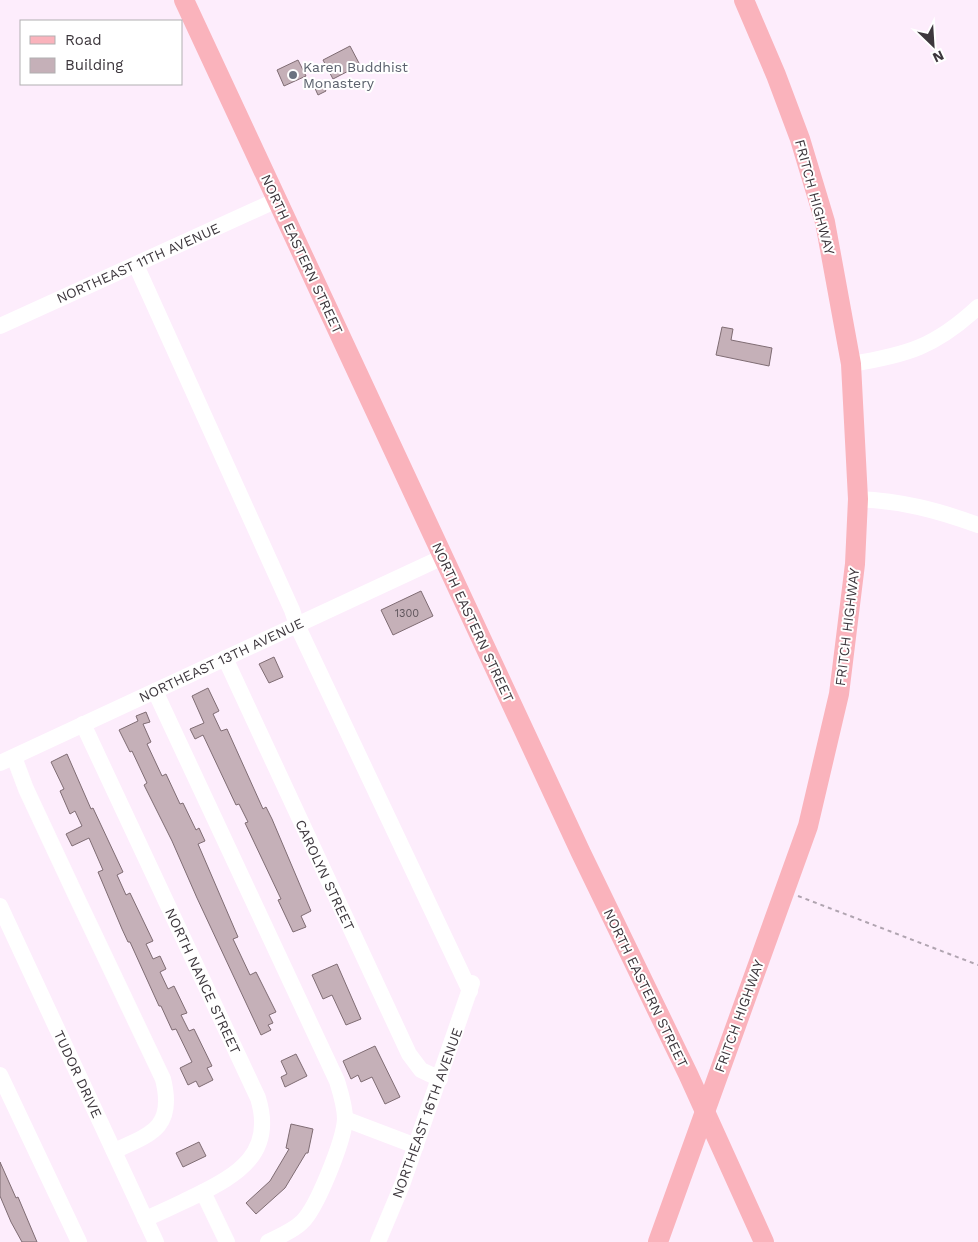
<svg xmlns="http://www.w3.org/2000/svg" width="978" height="1242" font-family="'Work Sans',sans-serif">
<style>
.building{fill:#c5b0b8;stroke:#7f6c73}
.lines{fill:none;stroke-linecap:round;stroke-linejoin:round}
.path{stroke:#b0a4b0;stroke-width:2;stroke-dasharray:4 4;stroke-linecap:butt}
.minor{stroke:#fff;stroke-width:16}
.major{stroke:#fab3bc;stroke-width:20}
.worship-dot{fill:#6b7280;stroke:#fff;stroke-width:2}
.labels{text-anchor:middle;dominant-baseline:central;stroke-width:4;stroke-linejoin:round;paint-order:stroke}
.number-label{font-size:11px;fill:#5f555c}
.worship-label{font-size:14px;fill:#5b616d;stroke:#fff;text-anchor:start}
.street-label{font-size:14px;fill:#3d373d;stroke:#fff}
</style>
<rect width="100%" height="100%" fill="#fdedfc"/>
<!-- building -->
<g class="building">
<path d="M350,46L360,65L333,79L323,60Z"/>
<path d="M298,60L306,76L284,86L277,70Z"/>
<path d="M320,80L326,91L318,95L313,84Z"/>
<path d="M722,327L733,329L731,340L772,348L769,366L716,355Z"/>
<path d="M421,591L433,616L393,635L381,610Z"/>
<path d="M274,657L283,677L269,683L259,664Z"/>
<path d="M208,688L219,711L213,714L221,731L227,729L263,809L266,807L272,819L311,911L301,916L306,927L293,932L278,900L281,899L245,823L248,822L239,804L236,805L203,735L195,739L190,729L204,723L192,696Z"/>
<path d="M146,712L150,722L143,724L151,742L147,744L162,776L166,774L180,804L183,803L196,830L199,828L205,841L198,844L238,937L233,939L250,975L256,972L276,1012L269,1015L273,1023L268,1025L271,1030L261,1035L197,898L172,841L144,785L147,783L132,751L130,752L119,730L138,721L136,716Z"/>
<path d="M67,754L91,809L93,808L123,872L117,875L126,895L130,893L153,941L146,944L153,959L160,956L166,969L160,972L168,989L174,986L187,1013L181,1015L189,1031L194,1029L212,1066L207,1068L213,1080L199,1087L196,1081L188,1085L180,1068L192,1062L176,1029L172,1030L161,1006H159L130,942H128L122,929L98,872L103,870L89,838L72,846L66,834L82,826L75,811L70,814L60,791L64,789L51,762Z"/>
<path d="M337,964L361,1019L346,1025L332,995L323,999L312,975Z"/>
<path d="M375,1046L400,1097L385,1104L372,1077L361,1082L358,1075L351,1079L343,1061Z"/>
<path d="M296,1054L307,1076L285,1087L281,1077L287,1074L281,1061Z"/>
<path d="M291,1124L313,1129L308,1153H306L285,1188L256,1214L246,1203L270,1181L289,1149L286,1148Z"/>
<path d="M199,1142L206,1156L183,1167L176,1153Z"/>
<path d="M0,1162L16,1198L18,1197L37,1242H22L11,1222L0,1196Z"/>
</g>
<g class="lines">
<!-- path -->
<path class="path" d="M798,896L978,965"/>
<!-- minor -->
<g class="minor">
<path d="M136,265L292,610L297,625L470,991"/>
<path d="M0,326L277,200"/>
<path d="M851,364C907,355 935,347 978,307"/>
<path d="M858,499C902,501 937,510 978,525"/>
<path d="M225,658L409,1054L421,1070L440,1079"/>
<path d="M155,691L337,1081C341,1094 345,1106 345,1119C344,1140 317,1208 302,1222C293,1231 280,1236 268,1242"/>
<path d="M83,724L258,1098C275,1153 238,1175 195,1196C178,1204 162,1212 145,1219"/>
<path d="M14,757L26,789L77,898L163,1079C175,1127 152,1134 114,1151"/>
<path d="M0,763L443,557"/>
<path d="M0,906L156,1242"/>
<path d="M0,1075L79,1242"/>
<path d="M345,1119L416,1146"/>
<path d="M203,1192L227,1242"/>
<path d="M378,1242L402,1185L472,983"/>
</g>
<!-- major -->
<g class="major">
<path d="M184,0L581,853L688,1074L764,1242"/>
<path d="M658,1242L808,826L839,694L855,564L858,499L851,364L825,222L800,139L776,75L744,0"/>
</g>
</g>
<!-- markers -->
<circle class="worship-dot" cx="293" cy="75" r="5"/>
<g class="labels">
<!-- number labels -->
<g class="number-label">
<text x="407" y="613">1300</text>
</g>
<!-- worship labels -->
<g class="worship-label">
<text x="303" y="67">Karen Buddhist<tspan x="303" dy="16">Monastery</tspan></text>
</g>
<!-- street labels -->
<g class="street-label">
<text transform="translate(815 197) rotate(75)">FRITCH HIGHWAY</text>
<text transform="translate(302 254) rotate(65)">NORTH EASTERN STREET</text>
<text transform="translate(138 263) rotate(-24)">NORTHEAST 11TH AVENUE</text>
<text transform="translate(473 622) rotate(65)">NORTH EASTERN STREET</text>
<text transform="translate(847 627) rotate(-83)">FRITCH HIGHWAY</text>
<text transform="translate(221 660) rotate(-25)">NORTHEAST 13TH AVENUE</text>
<text transform="translate(325 875) rotate(65)">CAROLYN STREET</text>
<text transform="translate(203 981) rotate(65)">NORTH NANCE STREET</text>
<text transform="translate(646 988) rotate(64)">NORTH EASTERN STREET</text>
<text transform="translate(739 1016) rotate(-70)">FRITCH HIGHWAY</text>
<text transform="translate(78 1074) rotate(65)">TUDOR DRIVE</text>
<text transform="translate(427 1113) rotate(-70)">NORTHEAST 16TH AVENUE</text>
</g>
</g>
<!-- legend -->
<rect x="20" y="20" width="162" height="65" fill="#ffffff" stroke="#b1afb1"/>
<rect x="30" y="36" width="25" height="8" fill="#fab3bc" stroke="#b1afb1"/>
<text x="65" y="45" font-size="15" fill="#3d373d">Road</text>
<rect x="30" y="58" width="25" height="15" fill="#c5b0b8" stroke="#b1afb1"/>
<text x="65" y="70" font-size="15" fill="#3d373d">Building</text>
<!-- north arrow -->
<g transform="translate(933 45) rotate(155)" stroke="#ffffff" stroke-width="4" paint-order="stroke">
<path d="M0-4L9 19L0 12L-9 19Z" fill="#3d373d"/>
<text y="-8" font-size="14" font-weight="bold" text-anchor="middle" fill="#3d373d">N</text>
</g>
</svg>
